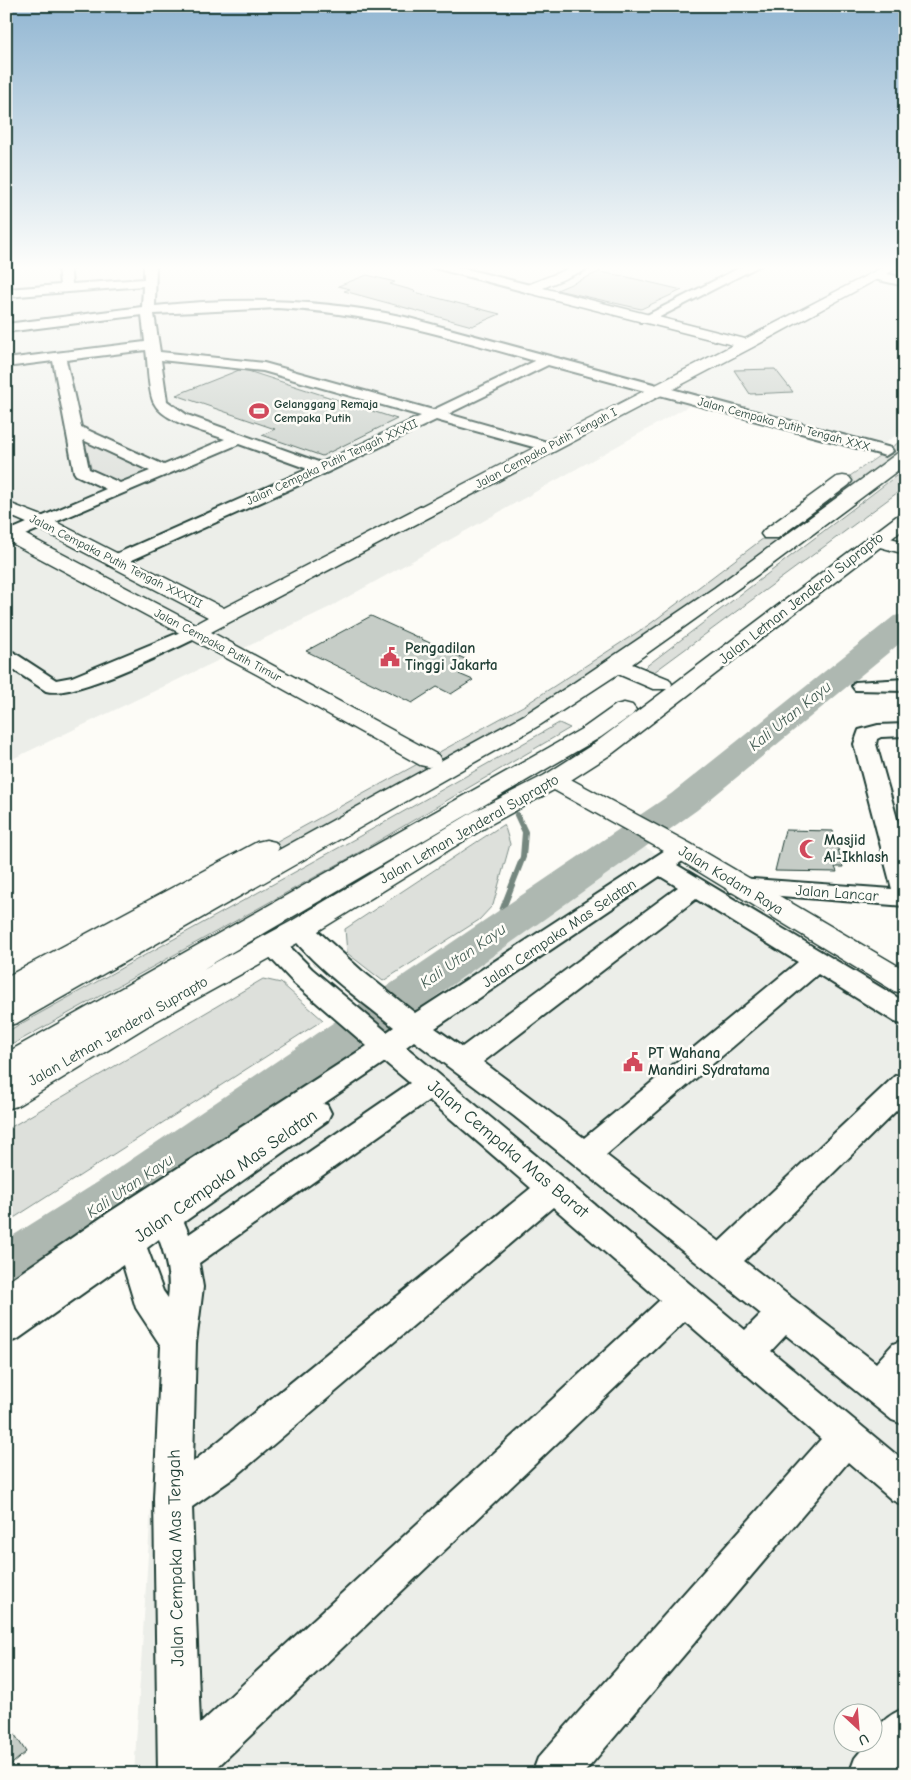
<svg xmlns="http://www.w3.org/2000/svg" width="911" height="1780" font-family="'Comic Neue',sans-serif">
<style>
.built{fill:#eceee9;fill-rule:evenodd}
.green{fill:#dde0db;stroke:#7e8e88}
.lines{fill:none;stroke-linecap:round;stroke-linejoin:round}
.stream-far1{stroke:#75877f;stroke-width:6}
.stream{stroke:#75877f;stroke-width:8}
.river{fill:#aeb8b1;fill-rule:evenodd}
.building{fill:#c6cdc7;stroke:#1f3d34}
.street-casing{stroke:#1f3d34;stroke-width:4}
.secondary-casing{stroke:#1f3d34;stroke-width:3}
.primary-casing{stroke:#1f3d34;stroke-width:3}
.street{fill:#fdfcf7;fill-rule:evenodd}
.secondary{fill:#fdfcf7;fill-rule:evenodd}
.primary{fill:#fdfcf7;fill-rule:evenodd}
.labels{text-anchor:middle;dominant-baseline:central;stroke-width:5;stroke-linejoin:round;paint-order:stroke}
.far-poi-label{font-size:12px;font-weight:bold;fill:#1f3d34;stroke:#fdfcf7;text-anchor:start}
.far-street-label{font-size:12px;fill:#1f3d34;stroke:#fdfcf7}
.street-label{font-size:15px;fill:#1f3d34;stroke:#fdfcf7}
.poi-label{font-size:15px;font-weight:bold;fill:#1f3d34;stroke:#fdfcf7;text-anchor:start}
.water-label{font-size:16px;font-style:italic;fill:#435c53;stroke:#fdfcf7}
.near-street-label{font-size:18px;fill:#1f3d34;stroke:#fdfcf7}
</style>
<rect width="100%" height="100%" fill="#fdfcf7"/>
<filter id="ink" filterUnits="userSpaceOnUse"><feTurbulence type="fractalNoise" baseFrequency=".02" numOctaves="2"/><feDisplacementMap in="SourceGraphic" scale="10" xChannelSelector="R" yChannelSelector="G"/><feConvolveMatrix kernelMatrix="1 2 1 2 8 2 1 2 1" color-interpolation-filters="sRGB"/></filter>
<g filter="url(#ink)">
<!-- built -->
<g class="built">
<path d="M6,265H905V285L895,291L905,294V429L879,447L703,398L328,608L6,762Z"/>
<path d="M636,842L905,999V1774H134L172,1177ZM844,1712H874V1742H844Z"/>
</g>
<!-- green -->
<g class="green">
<path d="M905,438V457L840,505L461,761L6,990L525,705L650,624L805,507Z"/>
<path d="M84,439L153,470L119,484L92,472Z"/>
<path d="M896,476L905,479V487L646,678L636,674Z"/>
<path d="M559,723L570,728L351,857L6,1048V1032L387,821Z"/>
<path d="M504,824L510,844L493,905L479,920L383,981L347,953L345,929Z"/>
<path d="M263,979L281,983L323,1020L6,1223V1130Z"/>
</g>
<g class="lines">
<!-- stream-far1 -->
<path class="stream-far1" d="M494,931L523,857L525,832L517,815"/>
<!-- stream -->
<path class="stream" d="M492,935L494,929"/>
<!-- river -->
<path class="river" d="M905,614V639L697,810L134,1212L25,1284L6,1291V1240L98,1182L671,794L894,616Z"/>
</g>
<!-- building -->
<g class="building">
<path d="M599,272L623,276L682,290L641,309L557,290Z"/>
<path d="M367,275L395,282L390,284L415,291L414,292L500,314L472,326L344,291L350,289L338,286Z"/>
<path d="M775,369L793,392L750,394L734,370Z"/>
<path d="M239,370L248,371L397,419L322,456L262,435L275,429L176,395Z"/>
<path d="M371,616L476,664L459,674L473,680L451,694L437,687L412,703L306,651Z"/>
<path d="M785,830L833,831L843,867H835L837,872L775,871Z"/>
<path d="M6,1721L26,1752L6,1769Z"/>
</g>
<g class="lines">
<defs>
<g id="street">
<path d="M58,265H70L72,284L144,279V265H156L155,306C239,297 322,299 405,317L891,448L893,451L885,456L879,454L548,365L448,414L554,444L557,447L554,450H544L436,420L328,472L121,565H109L106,561L109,557L308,469L239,444L6,543V532L106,489L76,475L74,472L53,361L6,367V359L145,342L142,315L6,332V324L142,307L143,286L6,297V289L60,285ZM277,308C368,312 448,337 535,361L433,410L264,363L160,352L154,314ZM146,350C148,363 148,392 154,403C163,422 206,432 225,439L164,465L81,427L66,360ZM161,360L263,371L421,416L321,463L187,415L167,401ZM83,440L150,471L120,483L89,469Z"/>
<path d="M429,265H450L534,286L536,289L530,293L431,267Z"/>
<path d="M559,265H579L586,269L580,273Z"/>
<path d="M745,265H761L650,322H640L639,319Z"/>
<path d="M878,272L905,278V286L874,279V273Z"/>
<path d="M195,626L202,628L205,632L202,636C170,650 76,699 46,691L6,665V650L13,652L56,680L72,677Z"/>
<path d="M905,679V691L855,690L852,686L855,682Z"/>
<path d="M905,724V736L881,737L877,739L876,744L905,847V906L730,892L727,886L730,880L739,878L892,889L854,744L859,730L878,725Z"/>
<path d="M682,842L691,845L694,850L691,855L677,865L905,1002V1025L895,1022L818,974L606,1155L719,1242L895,1076L905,1073V1102L744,1261L876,1363L893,1344L905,1339V1382L903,1384L905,1386V1425L892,1420L786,1335L771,1351L905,1462V1506L892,1500L848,1462L583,1774H532L538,1758L821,1439L685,1321L210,1774H158L154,1498L161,1346L136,1308L123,1265L18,1339L6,1343V1283L108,1213L367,1046L294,983L262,949L258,943L262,937L271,934L280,937L312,969L387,1032L394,1027C364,1003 306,961 287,929L291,923L300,920L309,923L362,971L415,1013L673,845ZM660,876L678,887L462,1047L435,1028ZM696,899L798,962L584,1138L483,1062ZM414,1041L514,1116L761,1314L745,1330L406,1047ZM385,1062L410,1083L189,1234L184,1222L327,1121L331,1113L327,1105L323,1104ZM429,1100L531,1188L193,1462L196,1343L203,1287L199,1263ZM553,1207L660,1300L200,1724L192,1507L235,1477ZM159,1239C166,1258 171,1278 168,1298L163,1291L147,1248Z"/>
<path d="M905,1708V1765L898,1774H849L855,1758L868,1742H874C874,1725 890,1714 905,1708Z"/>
</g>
<g id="secondary">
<path d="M578,265H596L543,288L745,339L887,265H903L753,347L211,632L438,755L441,760L438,765L429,767L420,765L258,675L6,540V526L13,528L195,624L208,617L36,527L6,514V502L50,519L224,608L733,345L525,292L523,289L525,286Z"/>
<path d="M876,534L905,542V554L869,544L866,540L869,536Z"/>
<path d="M554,773L563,775L691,844L905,970V994L894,991L673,856L545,785L542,780L545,775Z"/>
</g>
<g id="primary">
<path d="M905,451V465L774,563L632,664L669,679L672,684L671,686L898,515L905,513V528L613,753L563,785L491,824L310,936L149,1025L17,1106L6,1109V1081L11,1078L6,1080V1053L529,759L585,727L616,705L624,703L632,705L636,710L632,715L601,737L203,969L290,922L473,812L545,775L595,743L667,689H653L618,674L540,725L17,1023L6,1026V1001L8,1000L6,1001V977L257,842L266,840L275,842L279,848L277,851L524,715L572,684L714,588L899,452Z"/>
<path d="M843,476L849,477L852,481L849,485L778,538H764L761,534L764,530L837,477Z"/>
</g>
</defs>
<!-- street casing -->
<use href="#street" class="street-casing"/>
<!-- secondary casing -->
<use href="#secondary" class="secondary-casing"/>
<!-- primary casing -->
<use href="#primary" class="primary-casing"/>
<!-- street -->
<use href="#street" class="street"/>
<!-- secondary -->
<use href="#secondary" class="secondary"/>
<!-- primary -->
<use href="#primary" class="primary"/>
</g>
</g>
<!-- sky -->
<linearGradient id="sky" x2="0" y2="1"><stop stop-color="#91b6d2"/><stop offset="0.52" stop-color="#fefefb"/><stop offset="1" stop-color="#fefefb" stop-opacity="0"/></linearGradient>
<rect width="911" height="514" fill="url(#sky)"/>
<!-- icons -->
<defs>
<symbol id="stadium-bare" viewBox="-9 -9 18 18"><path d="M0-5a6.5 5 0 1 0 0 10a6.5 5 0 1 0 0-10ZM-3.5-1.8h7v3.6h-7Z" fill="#d1495b" stroke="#fdfcf7" stroke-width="2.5" paint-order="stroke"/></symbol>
<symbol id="civic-bare" viewBox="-9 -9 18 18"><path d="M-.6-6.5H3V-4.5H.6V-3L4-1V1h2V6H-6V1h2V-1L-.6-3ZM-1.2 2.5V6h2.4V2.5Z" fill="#d1495b" stroke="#fdfcf7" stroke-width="2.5" paint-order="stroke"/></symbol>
<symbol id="mosque-bare" viewBox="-9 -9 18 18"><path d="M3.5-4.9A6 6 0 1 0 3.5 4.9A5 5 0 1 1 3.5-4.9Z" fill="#d1495b" stroke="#fdfcf7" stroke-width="2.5" paint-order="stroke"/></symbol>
</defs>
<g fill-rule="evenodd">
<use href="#stadium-bare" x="245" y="397" width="28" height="28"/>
<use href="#civic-bare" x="376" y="643" width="28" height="28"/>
<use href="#mosque-bare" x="795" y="835" width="28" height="28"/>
<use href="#civic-bare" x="619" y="1048" width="28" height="28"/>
</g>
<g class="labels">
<!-- far-poi labels -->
<g class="far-poi-label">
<text x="274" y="404">Gelanggang Remaja<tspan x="274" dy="14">Cempaka Putih</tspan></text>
</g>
<!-- far-street labels -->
<g class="far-street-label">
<text transform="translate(784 424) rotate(15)">Jalan Cempaka Putih Tengah XXX</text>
<text transform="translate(546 448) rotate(-28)">Jalan Cempaka Putih Tengah I</text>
<text transform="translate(332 462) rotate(-25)">Jalan Cempaka Putih Tengah XXXII</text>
<text transform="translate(116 561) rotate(27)">Jalan Cempaka Putih Tengah XXXIII</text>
<text transform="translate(218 645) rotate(28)">Jalan Cempaka Putih Timur</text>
</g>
<!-- street labels -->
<g class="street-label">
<text transform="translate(801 598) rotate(-38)">Jalan Letnan Jenderal Suprapto</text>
<text transform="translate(469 829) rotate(-30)">Jalan Letnan Jenderal Suprapto</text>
<text transform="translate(731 880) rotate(31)">Jalan Kodam Raya</text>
<text transform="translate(837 893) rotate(4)">Jalan Lancar</text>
<text transform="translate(559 933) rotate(-34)">Jalan Cempaka Mas Selatan</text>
<text transform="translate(118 1031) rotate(-30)">Jalan Letnan Jenderal Suprapto</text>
</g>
<!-- poi labels -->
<g class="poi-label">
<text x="405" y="648">Pengadilan<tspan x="405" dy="17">Tinggi Jakarta</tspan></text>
<text x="824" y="840">Masjid<tspan x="824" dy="17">Al-Ikhlash</tspan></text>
<text x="648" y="1053">PT Wahana<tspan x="648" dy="17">Mandiri Sydratama</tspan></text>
</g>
<!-- water labels -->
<g class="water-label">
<text transform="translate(790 716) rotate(-39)">Kali Utan Kayu</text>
<text transform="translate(463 956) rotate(-35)">Kali Utan Kayu</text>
<text transform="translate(130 1186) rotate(-34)">Kali Utan Kayu</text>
</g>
<!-- near-street labels -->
<g class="near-street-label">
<text transform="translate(508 1149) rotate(40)">Jalan Cempaka Mas Barat</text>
<text transform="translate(226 1176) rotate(-35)">Jalan Cempaka Mas Selatan</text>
<text transform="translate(176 1558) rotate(-91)">Jalan Cempaka Mas Tengah</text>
</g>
</g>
<!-- margin -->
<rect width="911" height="1780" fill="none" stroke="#fdfcf7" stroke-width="25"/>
<rect x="12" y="12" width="886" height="1755" fill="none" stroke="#1f3d34" stroke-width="2" filter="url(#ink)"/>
<!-- north arrow -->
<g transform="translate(858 1728) rotate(154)"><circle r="24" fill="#fdfcf7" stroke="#a4b0a9"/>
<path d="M0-4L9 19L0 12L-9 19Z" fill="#d1495b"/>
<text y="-8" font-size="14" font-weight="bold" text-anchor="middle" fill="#1f3d34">U</text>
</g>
</svg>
